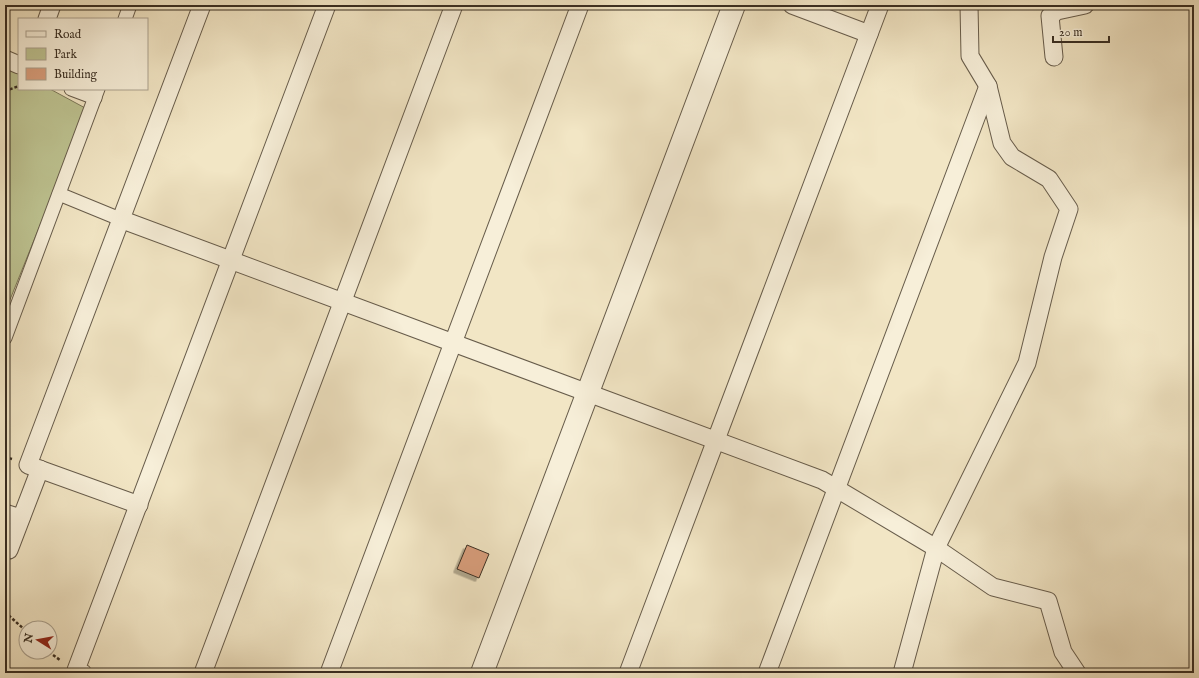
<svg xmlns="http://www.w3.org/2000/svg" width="1199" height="678" font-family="'IM FELL English',serif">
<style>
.green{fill:#bec492;stroke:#7c795a}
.building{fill:#da9f7d;stroke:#392e22;filter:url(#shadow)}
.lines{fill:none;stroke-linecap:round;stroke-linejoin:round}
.pedestrian-casing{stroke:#675c4b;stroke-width:15}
.minor-casing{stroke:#675c4b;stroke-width:19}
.tertiary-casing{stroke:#675c4b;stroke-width:24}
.path{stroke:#392e22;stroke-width:2.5;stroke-dasharray:3 2;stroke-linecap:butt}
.pedestrian{stroke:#f7efd9;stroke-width:13}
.minor{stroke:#f7efd9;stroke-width:17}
.tertiary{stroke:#f7efd9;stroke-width:22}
</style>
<defs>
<filter id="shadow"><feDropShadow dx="-3.5" dy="3.5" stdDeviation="0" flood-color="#0004"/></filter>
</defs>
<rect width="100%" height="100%" fill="#f2e6c5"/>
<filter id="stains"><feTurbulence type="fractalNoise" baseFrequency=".005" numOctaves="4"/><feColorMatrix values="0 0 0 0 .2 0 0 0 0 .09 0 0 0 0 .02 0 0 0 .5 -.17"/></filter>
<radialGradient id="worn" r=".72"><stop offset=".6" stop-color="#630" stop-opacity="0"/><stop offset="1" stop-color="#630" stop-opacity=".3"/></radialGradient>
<!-- green -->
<path class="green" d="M5,68L19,73V89H50L87,109L5,312Z"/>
<!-- building -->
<path class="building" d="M467,545L489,554L479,578L457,569Z"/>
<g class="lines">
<defs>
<g id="pedestrian">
<path d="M125,19L130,5"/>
<path d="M71,89L95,98"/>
<path d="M59,194L120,219"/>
<path d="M5,338L98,89"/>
</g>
<g id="minor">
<path d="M792,5L869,34"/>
<path d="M47,19L52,5"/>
<path d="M1054,57L1050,16L1057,11L1085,5"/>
<path d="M5,59L19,65"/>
<path d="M120,219L822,480L936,548L993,587L1048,601L1063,652L1077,673"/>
<path d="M139,505L28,465L202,5"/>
<path d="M5,513L21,518"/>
<path d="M9,550L40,469"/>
<path d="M83,673L76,670L327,5"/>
<path d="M203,673L454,5"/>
<path d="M329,673L580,5"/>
<path d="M628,673L880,5"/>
<path d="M767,673L988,86"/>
<path d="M902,673L936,548L1027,363L1053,257L1069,209L1049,179L1012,157L1002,143L988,86L970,56L969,5"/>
</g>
<path id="tertiary" d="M482,673L734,5"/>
</defs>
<!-- pedestrian casing -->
<use href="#pedestrian" class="pedestrian-casing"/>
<!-- minor casing -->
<use href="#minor" class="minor-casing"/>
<!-- tertiary casing -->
<use href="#tertiary" class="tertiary-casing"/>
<!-- path -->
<g class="path">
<path d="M5,91L19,86"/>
<path d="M5,197L8,222L5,252"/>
<path d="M5,457L12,459"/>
<path d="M5,612L26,631"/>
<path d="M49,652L60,660"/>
</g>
<!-- pedestrian -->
<use href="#pedestrian" class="pedestrian"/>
<!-- minor -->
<use href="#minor" class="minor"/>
<!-- tertiary -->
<use href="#tertiary" class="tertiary"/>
</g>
<!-- margin -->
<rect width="1199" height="678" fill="none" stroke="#f2e6c5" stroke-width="20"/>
<rect x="6" y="6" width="1187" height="666" fill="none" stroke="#392e22" stroke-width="2"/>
<rect x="10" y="10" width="1179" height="658" fill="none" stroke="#392e22"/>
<!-- legend -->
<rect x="18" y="18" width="130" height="72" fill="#f7efd9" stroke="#aba290"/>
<rect x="26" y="31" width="20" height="6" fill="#f7efd9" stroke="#aba290"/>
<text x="54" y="38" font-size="12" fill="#392e22">Road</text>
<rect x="26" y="48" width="20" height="12" fill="#bec492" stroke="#aba290"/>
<text x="54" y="58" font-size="12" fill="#392e22">Park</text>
<rect x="26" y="68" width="20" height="12" fill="#da9f7d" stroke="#aba290"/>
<text x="54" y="78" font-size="12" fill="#392e22">Building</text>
<!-- north arrow -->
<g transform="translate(38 640) rotate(281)"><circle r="19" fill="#f7efd9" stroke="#aba290"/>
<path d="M0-3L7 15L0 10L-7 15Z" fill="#8f2418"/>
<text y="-6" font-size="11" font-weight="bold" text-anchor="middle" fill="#392e22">N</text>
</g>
<!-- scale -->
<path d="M1053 36v6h56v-6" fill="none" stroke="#392e22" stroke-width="2"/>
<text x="1059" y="36" font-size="12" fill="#392e22" stroke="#f7efd9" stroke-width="3" paint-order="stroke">20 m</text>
<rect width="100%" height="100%" filter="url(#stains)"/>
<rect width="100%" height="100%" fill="url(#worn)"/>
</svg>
